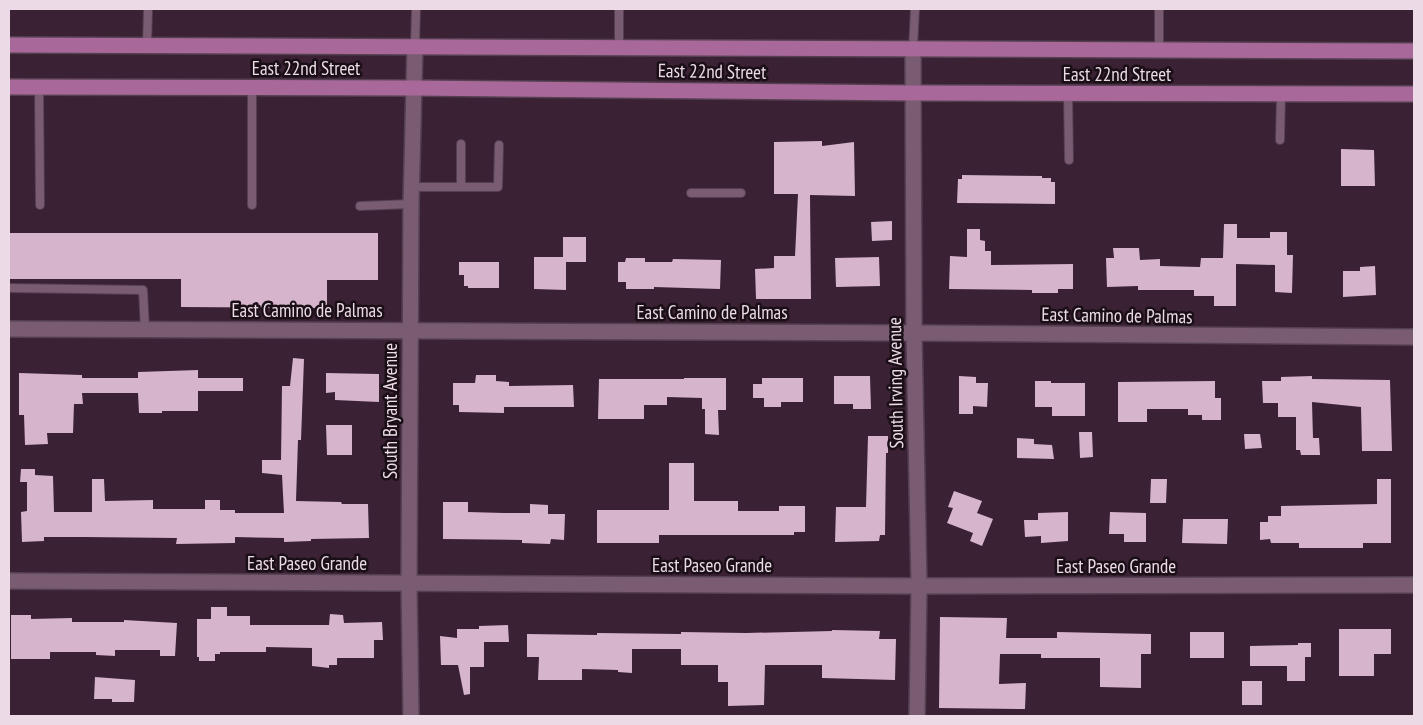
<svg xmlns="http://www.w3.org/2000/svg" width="1423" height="725" font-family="'PT Sans Narrow',sans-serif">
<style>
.building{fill:#d5b4cc}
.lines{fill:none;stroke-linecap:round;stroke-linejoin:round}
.lane-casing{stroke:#554050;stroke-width:10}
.street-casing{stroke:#554050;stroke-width:18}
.primary-casing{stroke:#554050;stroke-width:18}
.lane{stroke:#795c72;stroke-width:8}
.street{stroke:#795c72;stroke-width:15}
.primary{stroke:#a8699a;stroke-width:15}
.labels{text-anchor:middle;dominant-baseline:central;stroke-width:5;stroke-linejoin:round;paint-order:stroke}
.street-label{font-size:19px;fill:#ecdbe7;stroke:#1a0f17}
</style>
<rect width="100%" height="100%" fill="#3a2134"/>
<!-- building -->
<g class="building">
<path d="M822,141V146L854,142L855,196L810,195L811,299H756L755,269L774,268V256H795L798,194H774V142Z"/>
<path d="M1341,149L1374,150L1375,186H1341Z"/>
<path d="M962,175L1042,176V178H1051V182H1055V204L957,203L958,179H962Z"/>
<path d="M892,221V240L872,241L871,222Z"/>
<path d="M1224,224H1237V238H1270V232H1287V255H1293L1292,293L1275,292V265L1236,264V306H1214V296H1194V290H1138V286L1107,287L1106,258H1114L1113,248H1139L1140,260L1160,259V266L1200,267L1201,258H1223Z"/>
<path d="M967,229H980V240L985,241V251H991V265L1073,264V289H1058V293H1032V290L949,289L950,256L967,257Z"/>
<path d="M9,233H378V280H327V308L181,307V279H9Z"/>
<path d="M563,237H586V262H566V290L534,289V257H563Z"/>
<path d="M879,257L880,286L836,287L835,258Z"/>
<path d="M626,258H645V262H672L673,259L721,260L720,289L654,287V289H626V282H618V262H625Z"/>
<path d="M459,262H499V288H468V286H464V275H459Z"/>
<path d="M1375,266L1376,295L1343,297V271H1360V267Z"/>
<path d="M293,358L304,359L301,440H298L296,501L341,502L342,504H368L369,538L311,539V541L284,542V538L235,537V543L176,544L177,538L84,537H44V541L22,542L21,512L27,511V482H20L21,469H35V475L53,476L54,512H92V479H104L105,501L153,500V509H205V500H220V510H235V513H284L282,475L262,473V460H281L282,386H290Z"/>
<path d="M198,370V378H243V391H198V411H162V413H139L138,393H82L83,404H74L73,433H47L48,444L25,445L24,415H19V373L82,375V378H138V372Z"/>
<path d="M326,373L379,374V402L335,400V392L326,393Z"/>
<path d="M476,375H496V381L509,382V386L573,385L574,407H504V413L459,412V405H453V383H475Z"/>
<path d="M834,376H870L871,409H853V404H834Z"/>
<path d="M959,376L976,377V383H988L987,407L973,406V414H959Z"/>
<path d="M1312,376V379L1390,380L1392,451H1362L1361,407L1312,402L1313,438H1319L1320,455H1301L1300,450H1296V417H1278V403H1263L1262,381H1281V377Z"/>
<path d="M684,378H726V410H718L719,435L705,434V409H702V398L667,397V405H644V419H598L599,379H684Z"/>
<path d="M762,378H803V402H781V407H764V398H753V384H762Z"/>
<path d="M1035,381H1051V383H1085V416H1052V407H1035Z"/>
<path d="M1215,381V398H1221V420H1202V415H1188V409H1147V422H1118V382Z"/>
<path d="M326,425H352V455H327Z"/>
<path d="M1079,432H1092L1093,457L1080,458Z"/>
<path d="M1244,434H1260L1262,448L1245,449Z"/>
<path d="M868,436H888V453H886L885,535H880L879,541L835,542L836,507H866Z"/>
<path d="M1017,438L1034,439V444L1052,445L1054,459L1017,458Z"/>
<path d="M669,463H694V501H738V511H779V506H805V532H794V535H659V543H597V510H669Z"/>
<path d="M1151,479H1167L1166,503H1150Z"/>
<path d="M1377,479H1391V543H1363V548H1299V543H1271L1270,539L1260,540V522H1268V516H1281V506L1377,504Z"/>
<path d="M954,491L982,501L977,513L993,519L982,546L970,541L973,533L947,523L953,508L948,507Z"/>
<path d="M443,502H468V512L504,513H530V504L548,505V514H565L564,540L551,539L550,544L522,543V540L443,539Z"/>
<path d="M1068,512V541L1041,543V536L1025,537L1024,520H1038V513Z"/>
<path d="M1110,512L1146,513V542H1124V534H1109Z"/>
<path d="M1183,519H1228L1227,544L1182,543Z"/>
<path d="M211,607H227V616H250V625H329L330,614L343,615L344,623L382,622L383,640H374V658H337V665H329V668L312,666V648L266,647V652H220V654H215V661H199V657H197V619H211Z"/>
<path d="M11,615H31V619L72,618V622H124V620L177,623L175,656H160V650H115V656L96,655V652H50V659H11Z"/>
<path d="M940,617L1007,618L1006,638H1057V632L1151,634V654H1141V688L1100,687V658H1041V654H1000L999,684L1026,683L1025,709L939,708Z"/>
<path d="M508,625L509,642H484V667H470V694L464,695L458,665H441L440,636L457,638V629H479V626Z"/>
<path d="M1339,629H1391V654H1374V676H1339Z"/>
<path d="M832,630L880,631L879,639H896L895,680L822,678V665H765L764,705L728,706V682H718V665H681V649H632V673L618,672V670L582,669V680H538L539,657H527V634L597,635V633L681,634V632L746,633L832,631Z"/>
<rect x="1190" y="632" width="34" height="26"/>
<path d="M1298,643H1311V657H1305V681H1287V666H1250V646L1298,645Z"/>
<path d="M95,677L135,680L134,702H112V699H94Z"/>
<rect x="1242" y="681" width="20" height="24"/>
</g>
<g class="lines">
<defs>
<g id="lane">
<path d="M1159,9V49"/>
<path d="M147,45L148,9"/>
<path d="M415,45L416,9"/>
<path d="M619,47V9"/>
<path d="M913,48L915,9"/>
<path d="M39,87L40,205"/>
<path d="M252,88V205"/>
<path d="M1068,94L1069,160"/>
<path d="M1280,140L1281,94"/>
<path d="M461,144V187"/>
<path d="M411,187H498L499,145"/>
<path d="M691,193H741"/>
<path d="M360,206L411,204"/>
<path d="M9,288L143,290L145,330"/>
</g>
<g id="street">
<path d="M913,48L914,333L919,586L917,716"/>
<path d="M9,329L914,333L1414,337"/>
<path d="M9,581L919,586L1414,585"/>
<path d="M411,716L409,584L411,204L415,45"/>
</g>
<g id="primary">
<path d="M9,45L1414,51"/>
<path d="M9,87L414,88L913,93L1414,94"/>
</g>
</defs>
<!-- lane casing -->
<use href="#lane" class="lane-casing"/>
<!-- street casing -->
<use href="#street" class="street-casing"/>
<!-- primary casing -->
<use href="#primary" class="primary-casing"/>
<!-- lane -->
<use href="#lane" class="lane"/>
<!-- street -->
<use href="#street" class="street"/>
<!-- primary -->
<use href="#primary" class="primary"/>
</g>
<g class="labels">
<!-- street labels -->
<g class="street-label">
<text x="306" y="68">East 22nd Street</text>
<text transform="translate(712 71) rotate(1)">East 22nd Street</text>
<text x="1117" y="74">East 22nd Street</text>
<text x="307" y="310">East Camino de Palmas</text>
<text x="712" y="312">East Camino de Palmas</text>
<text transform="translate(1117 315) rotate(1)">East Camino de Palmas</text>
<text transform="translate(895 383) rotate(-91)">South Irving Avenue</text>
<text transform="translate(390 411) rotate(-90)">South Bryant Avenue</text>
<text x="307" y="563">East Paseo Grande</text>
<text x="712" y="565">East Paseo Grande</text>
<text x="1116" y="566">East Paseo Grande</text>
</g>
</g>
<!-- border -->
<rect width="1423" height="725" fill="none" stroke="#ecdbe7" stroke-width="20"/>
</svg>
